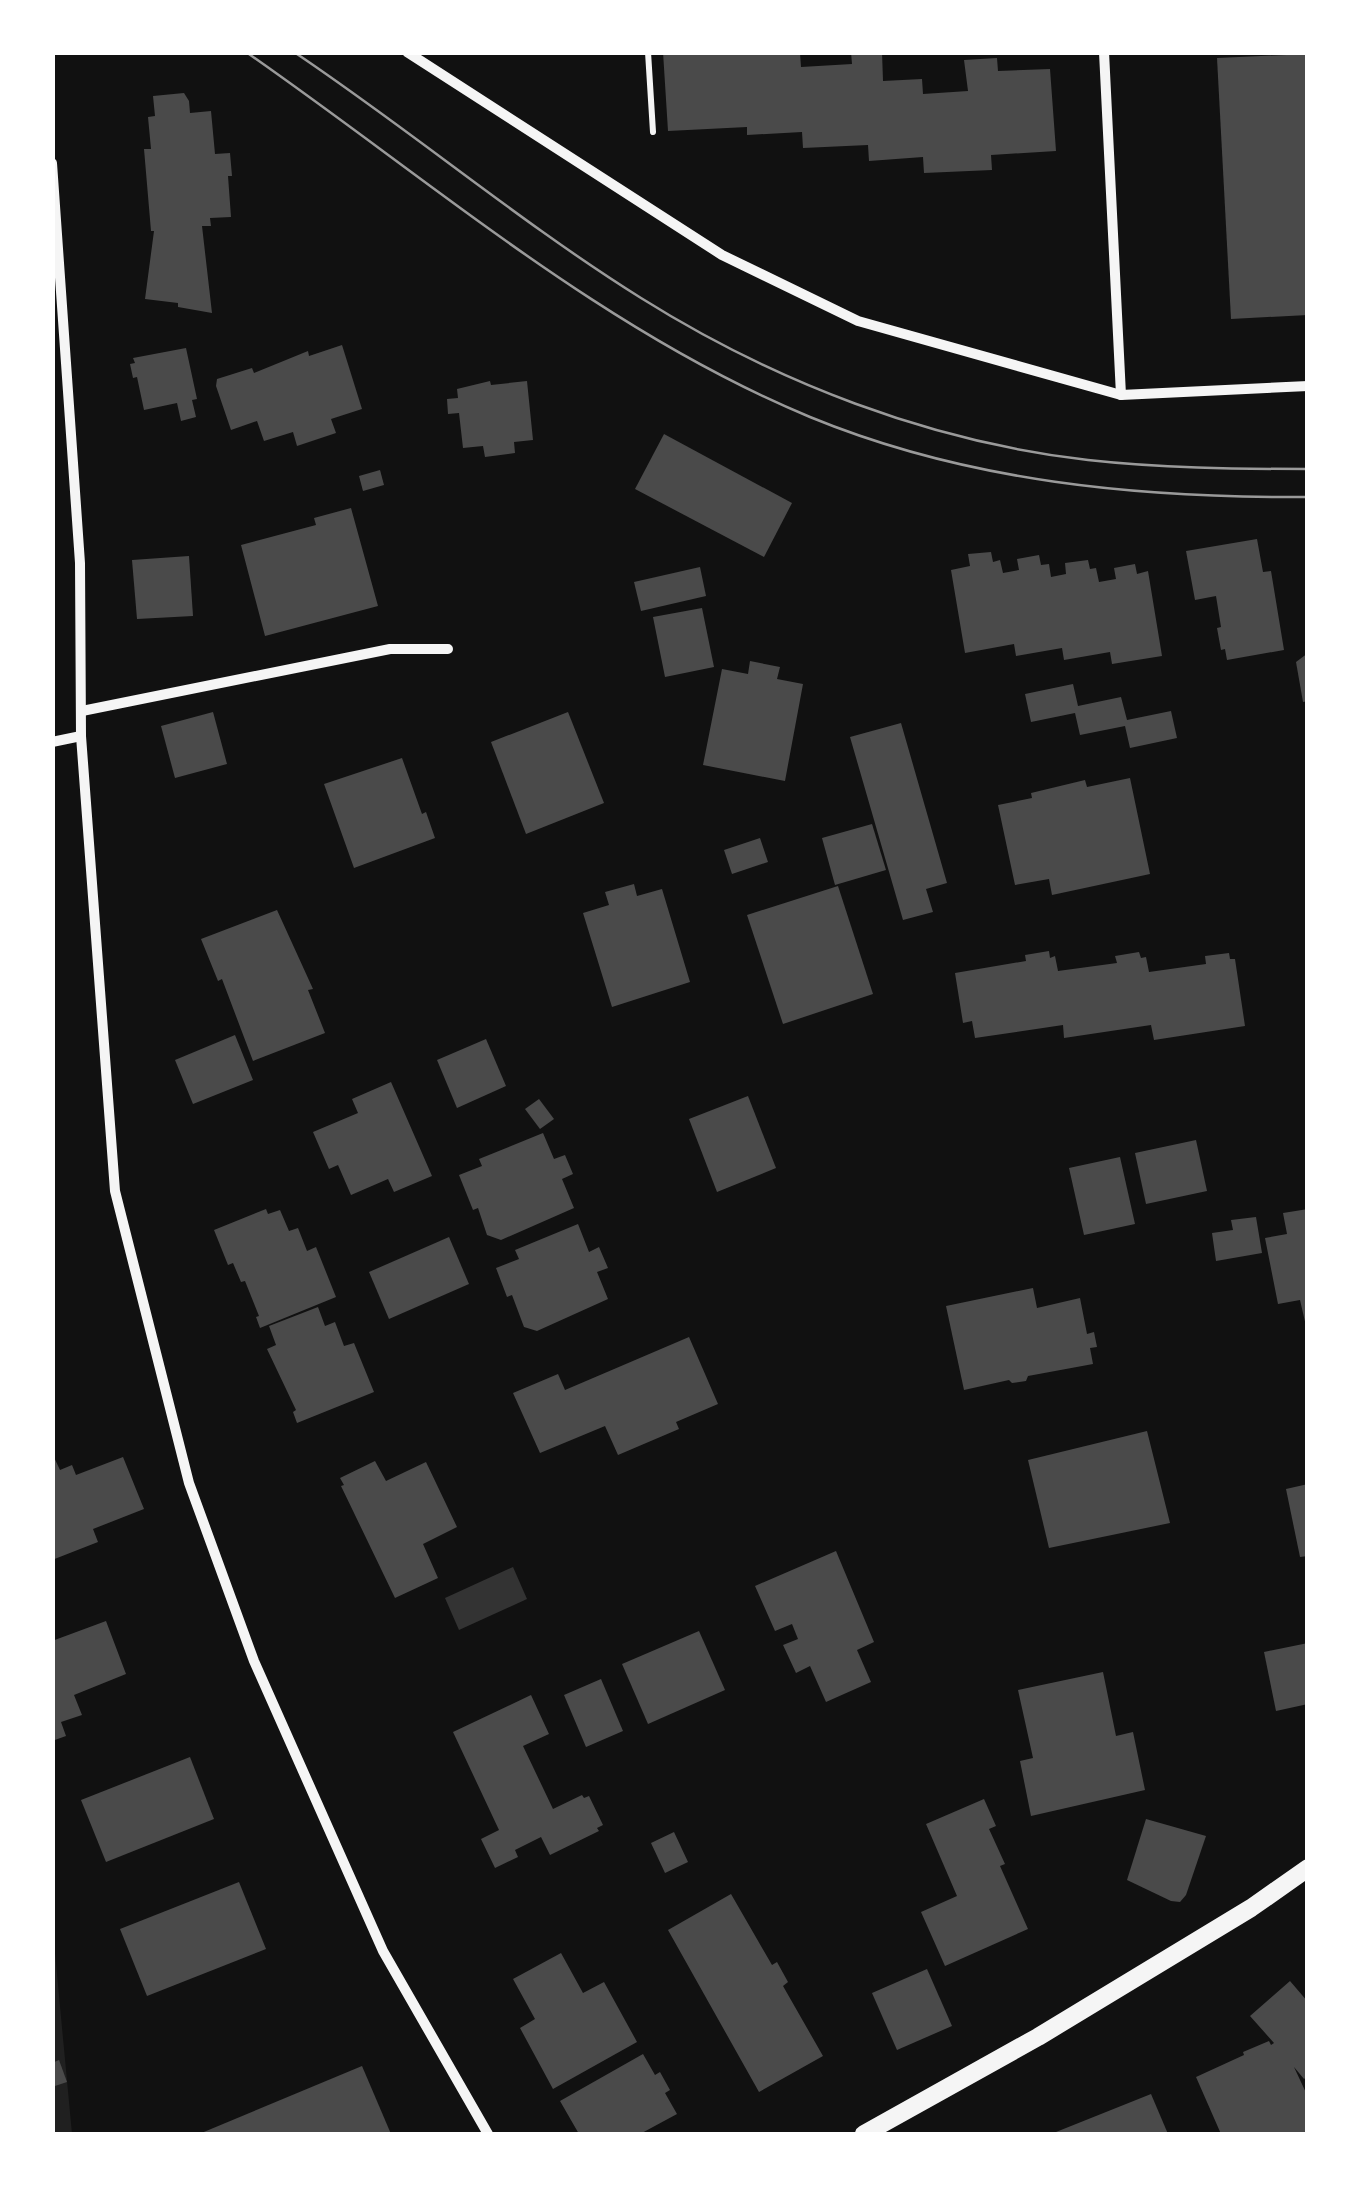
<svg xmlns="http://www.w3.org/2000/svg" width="1360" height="2187" font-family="'Asap Condensed',sans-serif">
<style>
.green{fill:#202020}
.water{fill:#333}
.building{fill:#4a4a4a}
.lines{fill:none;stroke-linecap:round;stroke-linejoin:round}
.path{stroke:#f5f5f5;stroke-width:6}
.minor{stroke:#f5f5f5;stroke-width:10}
.tertiary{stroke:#f5f5f5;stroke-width:18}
.tram{stroke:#9a9a9a;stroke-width:2.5}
</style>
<rect width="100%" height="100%" fill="#111"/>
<!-- green -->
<path class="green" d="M53,1932L72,2134H53Z"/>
<!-- water -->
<path class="water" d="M513,1567L527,1599L459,1630L445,1598Z"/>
<!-- building -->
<g class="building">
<path d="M663,52L800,53L801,67L852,64L851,52H882L883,81L922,79L923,94L968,91L964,60L997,58L998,71L1050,69L1056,151L991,155L992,170L924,173L923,157L869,161L868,145L803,148L802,132L747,135V127L668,131Z"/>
<path d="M1308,54V315L1231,319L1217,58Z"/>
<path d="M184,93L189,101L190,113L211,111L215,154L230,153L232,176H228L231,217L210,218L211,226H202L212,313L178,307V303L145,299L154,231H151L144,149H151L148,117L155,116L153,96Z"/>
<path d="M342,345L362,409L331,419L336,433L297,446L293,432L264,441L257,421L231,430L216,386L217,379L252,368L254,373L308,351L309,356Z"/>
<path d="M186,348L197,399L192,400L196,417L181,421L177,403L144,410L137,377L133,378L130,364L135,363L133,358Z"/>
<path d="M490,381L491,385L527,381L533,440L514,442L515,453L485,457L483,446L463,448L459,413L448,414L447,399L458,398L457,389Z"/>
<path d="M664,434L792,503L764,557L635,489Z"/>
<path d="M380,470L384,485L363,491L359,476Z"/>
<path d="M351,508L378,606L265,636L241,545L316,525L314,518Z"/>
<path d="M1257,539L1263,572L1271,571L1284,650L1227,660L1225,649L1221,650L1217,628L1221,627L1216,596L1195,600L1186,551Z"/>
<path d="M991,552L993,562L1000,560L1003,573L1019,570L1017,559L1039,555L1041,565L1049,564L1051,577L1066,574L1065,563L1088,560L1090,569L1096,568L1099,582L1116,579L1114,568L1135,564L1137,574L1148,571L1162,656L1112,664L1110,652L1064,660L1062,648L1016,656L1014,644L965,653L951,570L970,566L968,554Z"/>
<path d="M189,556L193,616L137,619L132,560Z"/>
<path d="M700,567L706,596L641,611L634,582Z"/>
<path d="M702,608L714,667L665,677L653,617Z"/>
<path d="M1308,653V701L1303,702L1296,662Z"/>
<path d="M750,661L780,667L777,679L803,684L785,781L703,765L722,669L748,674Z"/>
<path d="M1073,684L1078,706L1121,697L1127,720L1171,711L1177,738L1130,748L1125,726L1080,735L1075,713L1031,722L1025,694Z"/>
<path d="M213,712L227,764L175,778L161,726Z"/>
<path d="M568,712L604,803L526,834L491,742Z"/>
<path d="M901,723L947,883L926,889L933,912L903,920L850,737Z"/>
<path d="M402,758L422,814L426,812L435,838L354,868L324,784Z"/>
<path d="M1130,778L1150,874L1052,895L1049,879L1015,885L998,805L1032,798L1031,793L1085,780L1087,787Z"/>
<path d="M872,824L886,870L835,885L822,838Z"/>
<path d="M760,838L768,862L732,874L724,850Z"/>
<path d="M634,884L637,896L662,889L690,982L612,1007L583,913L609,905L605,892Z"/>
<path d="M838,886L873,994L783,1024L747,915Z"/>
<path d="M277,910L313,989L308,990L325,1033L253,1061L222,979L218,981L201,939Z"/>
<path d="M1049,951L1050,958L1055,956L1058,971L1117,963L1115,956L1139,952L1141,958L1146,957L1149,972L1206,964L1205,956L1229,953L1230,959H1235L1245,1026L1154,1040L1151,1025L1064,1038L1063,1025L975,1038L972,1021L963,1023L955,973L1026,961L1025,955Z"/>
<path d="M235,1035L253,1080L193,1104L175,1060Z"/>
<path d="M486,1039L506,1086L457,1108L437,1060Z"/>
<path d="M391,1082L432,1176L394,1192L388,1179L351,1195L338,1165L329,1169L313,1132L358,1113L352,1099Z"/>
<path d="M748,1096L776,1168L717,1192L689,1119Z"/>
<path d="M539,1099L554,1119L540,1129L525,1109Z"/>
<path d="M543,1133L554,1159L565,1155L573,1174L562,1179L574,1208L501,1240L487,1235L478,1208L473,1210L459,1175L482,1166L479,1159Z"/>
<path d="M1196,1140L1207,1191L1146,1204L1135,1153Z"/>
<path d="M1120,1157L1135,1224L1084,1235L1069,1168Z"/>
<path d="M266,1209L268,1214L280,1210L289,1231L298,1228L307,1251L316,1247L336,1297L260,1328L256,1317L259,1316L245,1281L241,1282L233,1263L228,1265L214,1230Z"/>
<path d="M1308,1209V1326H1306L1300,1300L1278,1304L1265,1238L1287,1234L1283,1213Z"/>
<path d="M1256,1217L1262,1253L1216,1261L1212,1233L1233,1230L1231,1220Z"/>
<path d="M578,1224L589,1252L599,1247L608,1268L597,1272L608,1299L537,1331L524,1327L512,1295L507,1297L496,1268L519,1259L515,1250Z"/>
<path d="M449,1237L469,1284L389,1319L369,1272Z"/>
<path d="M1033,1288L1037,1308L1080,1298L1087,1334L1094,1332L1097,1347L1090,1348L1093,1364L1028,1376L1026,1381L1012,1383L1009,1380L964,1390L946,1306Z"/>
<path d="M318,1307L325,1326L335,1322L344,1346L354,1343L374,1392L297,1423L293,1412L296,1410L267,1349L276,1345L269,1326Z"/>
<path d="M689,1337L718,1404L676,1422L679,1429L618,1455L605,1426L540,1453L513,1393L558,1374L565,1390Z"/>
<path d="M1147,1431L1170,1523L1049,1548L1028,1460Z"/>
<path d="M52,1453L60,1470L72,1465L76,1475L123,1457L144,1509L93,1529L98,1542L52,1560Z"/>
<path d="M375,1461L386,1481L426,1462L457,1527L423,1544L438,1578L395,1598L341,1486L344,1485L340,1478Z"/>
<path d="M1308,1484V1556L1300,1557L1286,1489Z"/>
<path d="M836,1551L874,1642L857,1650L871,1682L826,1702L810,1666L796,1673L783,1645L798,1639L792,1624L775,1631L755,1586Z"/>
<path d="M106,1621L126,1674L74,1695L82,1715L61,1722L66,1736L52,1741V1641Z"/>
<path d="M699,1631L725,1690L648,1724L622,1664Z"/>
<path d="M1308,1643V1704L1276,1711L1264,1652Z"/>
<path d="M1103,1672L1116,1736L1133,1732L1145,1790L1031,1816L1020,1761L1033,1758L1018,1690Z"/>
<path d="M601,1679L623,1731L586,1747L564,1695Z"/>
<path d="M531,1695L549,1734L523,1746L553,1809L582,1795L584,1798L589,1796L603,1825L597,1828L599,1831L550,1855L541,1837L515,1850L518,1857L495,1868L481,1839L499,1830L453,1732Z"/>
<path d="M190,1757L214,1819L106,1862L81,1800Z"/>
<path d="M984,1799L996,1826L989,1829L1005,1864L1000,1866L1028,1929L945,1966L921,1912L957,1896L926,1824Z"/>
<path d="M1146,1819L1206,1836L1186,1895L1180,1902L1171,1901L1127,1880Z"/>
<path d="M674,1832L688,1862L665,1873L651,1843Z"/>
<path d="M239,1882L266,1949L147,1996L120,1929Z"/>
<path d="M731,1894L772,1965L777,1962L788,1982L783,1986L823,2056L759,2092L668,1930Z"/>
<path d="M561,1953L583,1993L604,1982L637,2042L553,2089L520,2028L535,2019L513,1979Z"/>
<path d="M927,1969L952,2026L897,2050L872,1993Z"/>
<path d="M1290,1981L1308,2002V2076L1304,2079L1294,2067L1308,2097V2131L1297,2134H1221L1196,2077L1244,2055L1243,2052L1269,2041L1271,2045L1274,2043L1250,2016Z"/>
<path d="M643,2054L655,2075L660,2072L670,2090L665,2093L677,2114L640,2134H579L560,2101Z"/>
<path d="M59,2060L67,2082L52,2087V2063Z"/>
<path d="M362,2066L391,2134H199Z"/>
<path d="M1151,2094L1168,2134H1051Z"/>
</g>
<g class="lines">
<!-- path -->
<path class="path" d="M648,52L653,132"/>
<!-- minor -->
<g class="minor">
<path d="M407,52L722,255L858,321L1121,395L1308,386"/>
<path d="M1104,52L1121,395"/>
<path d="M52,163L80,563L81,736L115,1191L189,1483L254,1661L383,1951L488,2134"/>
<path d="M82,711L390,649H448"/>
<path d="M52,742L81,736"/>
</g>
<!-- tertiary -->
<path class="tertiary" d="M864,2134L1038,2037L1251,1908L1308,1868"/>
<!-- tram -->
<g class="tram">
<path d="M246,52C429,179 602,331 810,417C968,482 1139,498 1308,497"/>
<path d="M294,52C412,131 521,223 641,298C775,382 930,442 1088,460C1160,468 1234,469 1308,469"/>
</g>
</g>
<!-- border -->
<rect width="1360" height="2187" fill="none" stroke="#ffffff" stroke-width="110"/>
</svg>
